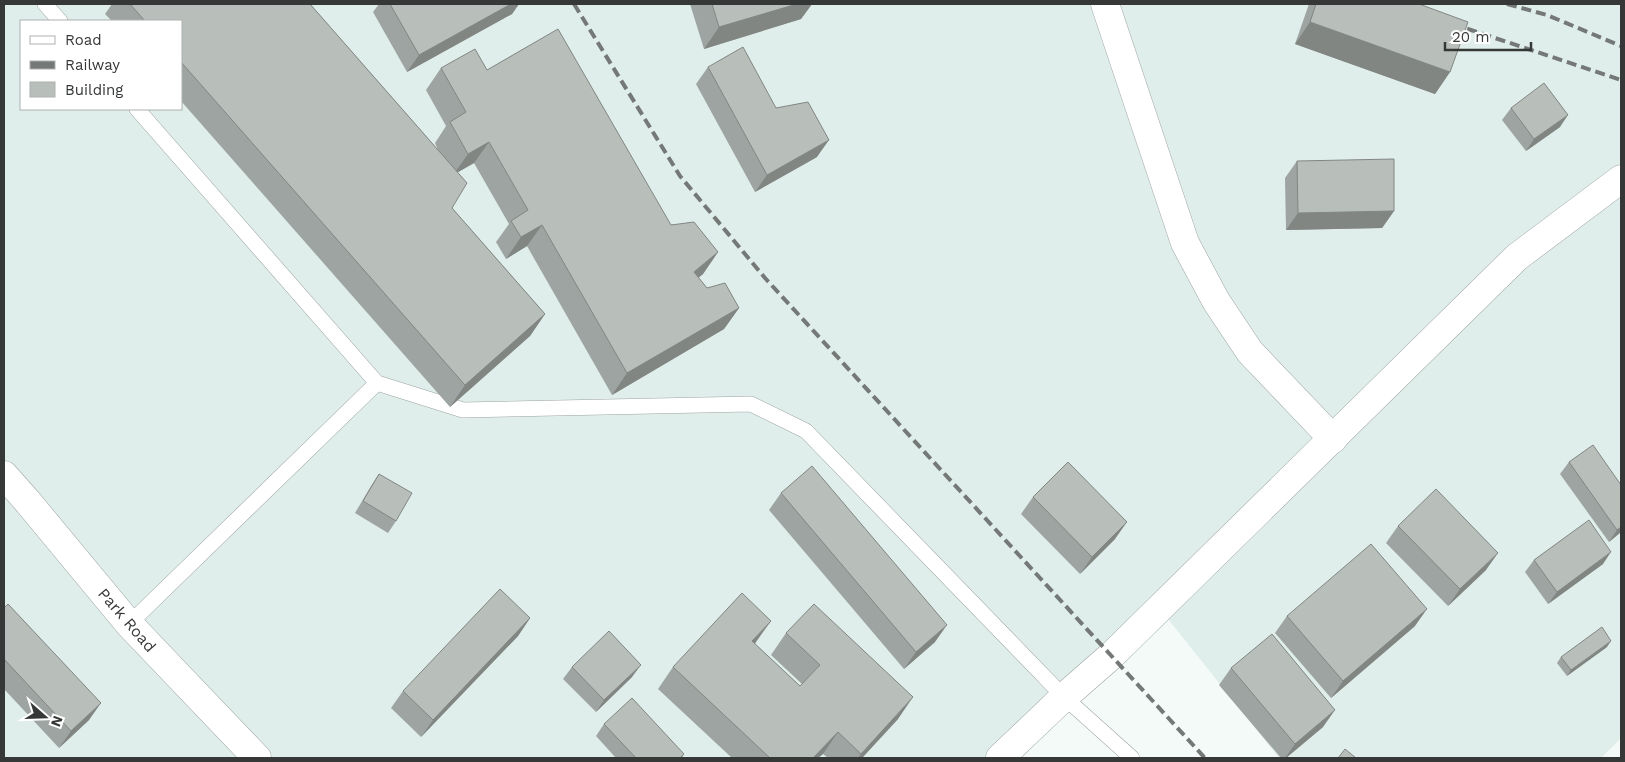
<svg xmlns="http://www.w3.org/2000/svg" width="1625" height="762" font-family="'Work Sans',sans-serif">
<style>
.built{fill:#dfeeea;fill-rule:evenodd}
.lines{fill:none;stroke-linecap:round;stroke-linejoin:round}
.service-casing{stroke:#9da4a2;stroke-width:16}
.minor-casing{stroke:#9da4a2;stroke-width:29}
.tertiary-casing{stroke:#9da4a2;stroke-width:29}
.trunk-casing{stroke:#9da4a2;stroke-width:29}
.service{stroke:#fff;stroke-width:15}
.minor{stroke:#fff;stroke-width:28}
.tertiary{stroke:#fff;stroke-width:28}
.trunk{stroke:#fff;stroke-width:28}
.rail{stroke:#747877;stroke-width:4;stroke-dasharray:10 5;stroke-linecap:butt}
.wall{fill:#9ea4a1}
.shaded-wall{fill:#818683}
.building{fill:#b8bfbb;stroke:#818683}
.labels{text-anchor:middle;dominant-baseline:central;stroke-width:4;stroke-linejoin:round;paint-order:stroke}
.street-label{font-size:16px;fill:#353837;stroke:#fff}
</style>
<rect width="100%" height="100%" fill="#f3faf8"/>
<!-- built -->
<path class="built" d="M4,4H1621V738L1601,758H1279L1164,614L1009,758H4ZM21,21H181V109H21Z"/>
<g class="lines">
<defs>
<g id="service">
<path d="M45,4L60,21"/>
<path d="M137,109L377,383L463,410L751,404L806,431L1064,697L1132,758"/>
<path d="M129,624L377,383"/>
</g>
<path id="minor" d="M1105,4L1185,243L1216,301L1250,352L1333,439"/>
<path id="tertiary" d="M1000,758L1064,697L1112,655L1517,257L1621,179"/>
<path id="trunk" d="M4,475L28,502L129,624L257,758"/>
</defs>
<!-- service casing -->
<use href="#service" class="service-casing"/>
<!-- minor casing -->
<use href="#minor" class="minor-casing"/>
<!-- tertiary casing -->
<use href="#tertiary" class="tertiary-casing"/>
<!-- trunk casing -->
<use href="#trunk" class="trunk-casing"/>
<!-- service -->
<use href="#service" class="service"/>
<!-- minor -->
<use href="#minor" class="minor"/>
<!-- tertiary -->
<use href="#tertiary" class="tertiary"/>
<!-- trunk -->
<use href="#trunk" class="trunk"/>
<!-- rail -->
<g class="rail">
<path d="M574,4L680,176L765,278L1205,758"/>
<path d="M1507,4L1547,15L1621,46"/>
<path d="M1453,24L1621,80"/>
</g>
</g>
<!-- wall -->
<g class="wall">
<path d="M112,4H310L438,150L435,143L446,126L426,90L441,68L487,70L671,225L718,252L703,274L698,278L707,288L739,308L724,329L612,395L527,246L506,259L496,242L509,224L474,163L458,172L452,208L545,314L530,336L450,407L181,101V21H112L105,14Z"/>
<path d="M379,4H519L512,14L407,72L373,12Z"/>
<path d="M690,4H812L801,19L704,49Z"/>
<path d="M1309,4H1419L1450,72L1435,94L1295,44Z"/>
<path d="M708,67L776,108L817,157L755,192L696,84Z"/>
<path d="M1511,108L1560,127L1526,151L1502,120Z"/>
<path d="M1297,161L1394,211L1382,228L1286,230L1285,178Z"/>
<path d="M1569,462L1621,485V532L1609,542L1560,474Z"/>
<path d="M379,474L396,521L388,533L355,513L371,486Z"/>
<path d="M781,493L935,642L904,669L769,510Z"/>
<path d="M1033,497L1115,539L1080,574L1021,514Z"/>
<path d="M1398,526L1486,570L1448,606L1386,543Z"/>
<path d="M1534,560L1603,564L1548,604L1525,572Z"/>
<path d="M4,608L89,720L59,748L4,689Z"/>
<path d="M1287,616L1415,626L1331,698L1275,633Z"/>
<path d="M530,618L518,636L421,737L391,708L403,691Z"/>
<path d="M786,633L898,719L862,758H828L823,754L818,758H732L658,689L673,667L756,642L755,644L800,686L802,684L771,655Z"/>
<path d="M1607,647L1567,676L1557,663L1561,657Z"/>
<path d="M572,667L632,677L596,712L563,679Z"/>
<path d="M1231,668L1323,727L1286,758H1281L1219,685Z"/>
<path d="M604,724L684,754L682,758H616L596,736Z"/>
</g>
<!-- shaded-wall -->
<g class="shaded-wall">
<path d="M511,4H519L512,14L407,72L419,55Z"/>
<path d="M797,4H812L801,19L704,49L719,27Z"/>
<path d="M1310,22L1450,72L1435,94L1295,44Z"/>
<path d="M1568,115L1560,127L1526,151L1534,139Z"/>
<path d="M829,140L817,157L755,192L767,175Z"/>
<path d="M489,142L474,163L453,175L468,154Z"/>
<path d="M1394,211L1382,228L1286,230L1298,213Z"/>
<path d="M542,225L527,246L506,259L521,237Z"/>
<path d="M718,252L703,274L679,294L694,272Z"/>
<path d="M739,308L724,329L612,395L627,373Z"/>
<path d="M545,314L530,336L450,407L465,385Z"/>
<path d="M1127,522L1115,539L1080,574L1092,557Z"/>
<path d="M1621,527V532L1609,542L1617,530Z"/>
<path d="M1611,552L1603,564L1548,604L1557,592Z"/>
<path d="M1498,553L1486,570L1448,606L1460,589Z"/>
<path d="M1427,609L1415,626L1331,698L1343,681Z"/>
<path d="M530,618L518,636L421,737L433,720Z"/>
<path d="M771,621L756,642L737,663L752,641Z"/>
<path d="M947,625L935,642L904,669L916,652Z"/>
<path d="M1611,641L1607,647L1567,676L1571,670Z"/>
<path d="M641,665L632,677L596,712L604,700Z"/>
<path d="M913,697L898,719L862,758H858L861,754Z"/>
<path d="M101,703L89,720L59,748L71,731Z"/>
<path d="M1335,710L1323,727L1286,758H1285L1295,744Z"/>
<path d="M838,732L823,754L818,758H813Z"/>
</g>
<!-- building -->
<g class="building">
<path d="M130,4H310L467,183L452,208L545,314L465,385L181,62V21H145Z"/>
<path d="M390,4H511L419,55Z"/>
<path d="M712,4H797L719,27Z"/>
<path d="M1316,4H1419L1468,22L1450,72L1310,22Z"/>
<path d="M558,29L671,225L694,222L718,252L694,272L707,288L725,283L739,308L627,373L542,225L521,237L511,221L528,210L489,142L468,154L450,122L466,112L441,68L475,49L487,70Z"/>
<path d="M743,47L776,108L808,102L829,140L767,175L708,67Z"/>
<path d="M1544,83L1568,115L1534,139L1511,108Z"/>
<path d="M1394,159V211L1298,213L1297,161Z"/>
<path d="M1593,445L1621,485V527L1617,530L1569,462Z"/>
<path d="M1068,462L1127,522L1092,557L1033,497Z"/>
<path d="M812,466L947,625L916,652L781,493Z"/>
<path d="M379,474L412,493L396,521L363,501Z"/>
<path d="M1436,489L1498,553L1460,589L1398,526Z"/>
<path d="M1589,520L1611,552L1557,592L1534,560Z"/>
<path d="M1371,544L1427,609L1343,681L1287,616Z"/>
<path d="M500,589L530,618L433,720L403,691Z"/>
<path d="M742,593L771,621L752,641L800,686L820,665L786,633L814,604L913,697L861,754L838,732L813,758H770L673,667Z"/>
<path d="M8,604L101,703L71,731L4,659V608Z"/>
<path d="M1602,627L1611,641L1571,670L1561,657Z"/>
<path d="M609,631L641,665L604,700L572,667Z"/>
<path d="M1272,634L1335,710L1295,744L1231,668Z"/>
<path d="M632,698L684,754L680,758H636L604,724Z"/>
<path d="M1345,749L1356,758H1338Z"/>
</g>
<g class="labels">
<!-- street labels -->
<g class="street-label">
<text transform="translate(127 620) rotate(49)">Park Road</text>
</g>
</g>
<!-- border -->
<rect width="1625" height="762" fill="none" stroke="#353837" stroke-width="10"/>
<!-- legend -->
<rect x="20" y="20" width="162" height="90" fill="#ffffff" stroke="#aeafaf"/>
<rect x="30" y="36" width="25" height="8" fill="#ffffff" stroke="#aeafaf"/>
<text x="65" y="45" font-size="15" fill="#353837">Road</text>
<rect x="30" y="61" width="25" height="8" fill="#747877" stroke="#aeafaf"/>
<text x="65" y="70" font-size="15" fill="#353837">Railway</text>
<rect x="30" y="82" width="25" height="15" fill="#b8bfbb" stroke="#aeafaf"/>
<text x="65" y="95" font-size="15" fill="#353837">Building</text>
<!-- north arrow -->
<g transform="translate(45 717) rotate(110)" stroke="#ffffff" stroke-width="4" paint-order="stroke">
<path d="M0-4L9 19L0 12L-9 19Z" fill="#353837"/>
<text y="-8" font-size="14" font-weight="bold" text-anchor="middle" fill="#353837">N</text>
</g>
<!-- scale -->
<path d="M1445 42v8h86v-8" fill="none" stroke="#353837" stroke-width="2.5"/>
<text x="1452" y="42" font-size="15" fill="#353837" stroke="#ffffff" stroke-width="4" paint-order="stroke">20 m</text>
</svg>
